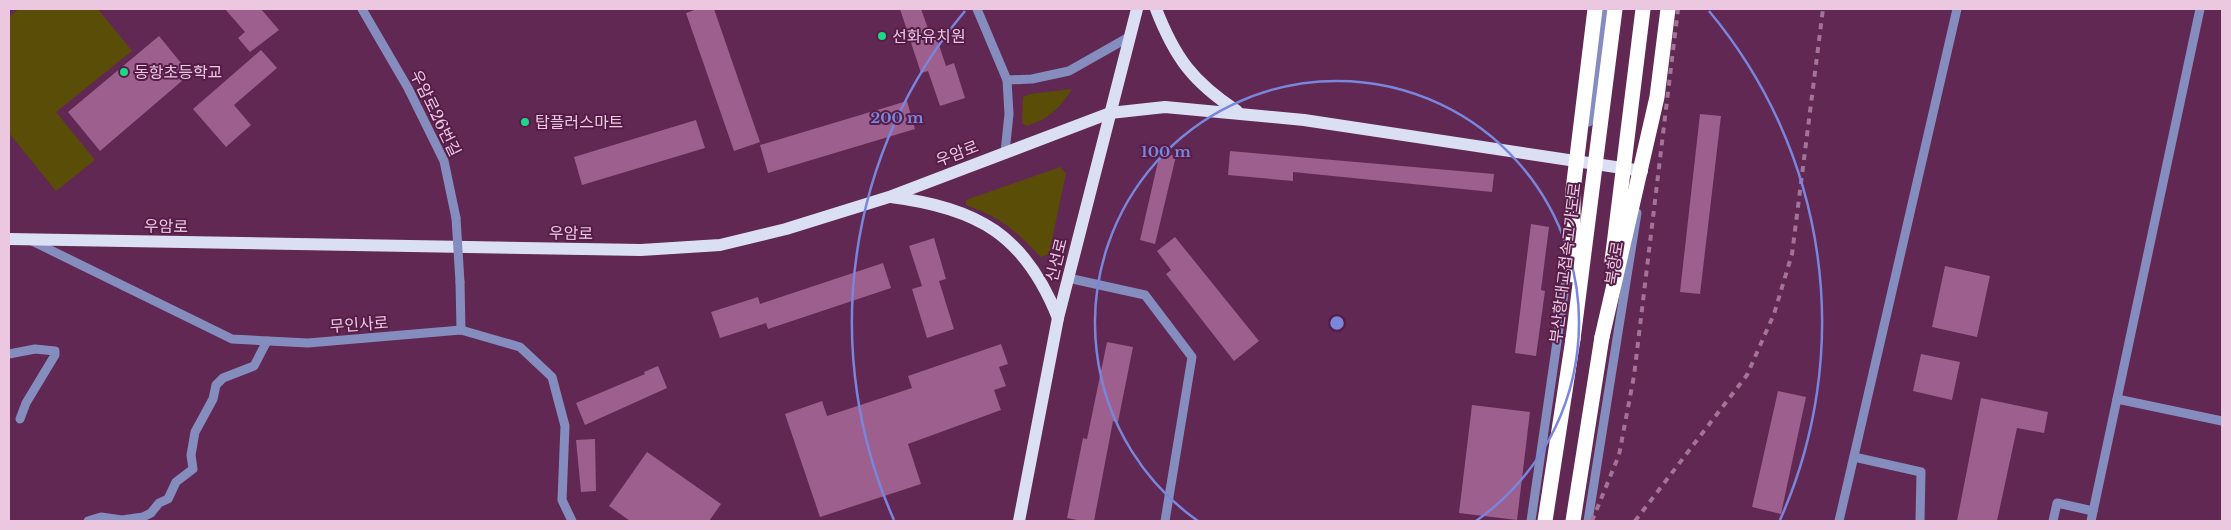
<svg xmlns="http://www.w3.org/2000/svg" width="2231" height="530" font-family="'Libre Baskerville','Noto Sans KR',serif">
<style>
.green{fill:#5a4d07}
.building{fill:#9d5f8d}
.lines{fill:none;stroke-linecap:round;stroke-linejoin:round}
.minor{stroke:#858dbe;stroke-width:9}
.major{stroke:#dbdff3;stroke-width:12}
.highway{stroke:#fff;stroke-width:15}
.rail{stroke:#a27496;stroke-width:4;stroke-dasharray:6 6;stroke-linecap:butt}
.minor-bridge{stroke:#858dbe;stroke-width:9}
.highway-bridge{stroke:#fff;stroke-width:15}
.ring{fill:none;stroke:#7a85dc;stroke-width:2.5}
.poi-dot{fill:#1dd888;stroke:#551d48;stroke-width:2}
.labels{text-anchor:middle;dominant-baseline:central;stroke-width:4;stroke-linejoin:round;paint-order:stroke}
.poi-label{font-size:16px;fill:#ebc8e0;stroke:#551d48;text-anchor:start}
.street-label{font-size:16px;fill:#ebc8e0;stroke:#551d48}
.centre{fill:#7a85dc;stroke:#551d48;stroke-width:2.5}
.ring-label{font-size:15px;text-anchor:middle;font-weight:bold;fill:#7a85dc;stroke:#551d48;stroke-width:4;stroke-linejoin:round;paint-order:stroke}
</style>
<rect width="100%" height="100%" fill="#602853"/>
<!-- green -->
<g class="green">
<path d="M19,9H98L132,51L56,112L95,160L56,191L9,133V17Z"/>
<path d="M1072,89C1058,110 1051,117 1027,126L1022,123L1023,97L1030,94Z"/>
<path d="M1060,167L1066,173L1049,254L1041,257C1015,230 1002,218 966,205V200Z"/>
</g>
<!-- building -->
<g class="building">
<path d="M225,9H261L279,30L250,52L238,38L245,32Z"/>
<path d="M697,9H714L760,142L734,151L686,13Z"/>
<path d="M900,9H921L929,31L934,30L946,66L954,63L965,98L940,106L928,71L921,73Z"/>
<path d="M159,36L190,74L100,151L68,112Z"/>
<path d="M261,50L277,68L234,105L251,125L226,147L193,109Z"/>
<path d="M907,101L915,129L768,173L760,145Z"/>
<path d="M1700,114L1721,116L1700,294L1680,292Z"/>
<path d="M696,120L705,148L582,185L574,157Z"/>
<path d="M1230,151L1494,174L1492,192L1293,172V181L1228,175Z"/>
<path d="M1160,153L1176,156L1155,244L1140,240Z"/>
<path d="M1531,224L1549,227L1541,290L1545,291L1536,356L1515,353Z"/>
<path d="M1175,237L1259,341L1234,361L1166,274L1171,270L1157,251Z"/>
<path d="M934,238L946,279L939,281L954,329L927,338L912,289L922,286L909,246Z"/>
<path d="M883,263L891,288L768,329L766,323L720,338L711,312L758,297L760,304Z"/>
<path d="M1945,266L1990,276L1977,337L1932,327Z"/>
<path d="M1107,342L1133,347L1118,422L1113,421L1094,521H1082L1067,518L1083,438L1087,439Z"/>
<path d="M1001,344L1008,364L999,367L1006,386L994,390L1001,410L908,444L921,484L820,517L785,414L822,401L827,416L912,388L908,376Z"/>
<path d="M1921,354L1960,362L1952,400L1913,391Z"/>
<path d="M658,366L667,388L585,425L576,403L645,374L644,372Z"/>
<path d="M1778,391L1806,397L1781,514L1752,507Z"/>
<path d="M1981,398L2048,412L2044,433L2017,428L1997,521H1957Z"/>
<path d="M1472,405L1530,412L1517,520L1459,513Z"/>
<path d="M595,439L596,491L581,492L576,440Z"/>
<path d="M647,452L721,504L709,521H630L609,506Z"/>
</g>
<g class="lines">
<!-- minor -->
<g class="minor">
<path d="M362,9L408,88L444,161L456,218"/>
<path d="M977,9L1007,80L1009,114L1005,152"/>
<path d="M1007,80L1032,79L1069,71L1129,37"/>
<path d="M1589,122L1604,9"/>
<path d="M32,241L232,339L308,343L461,330L520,347L552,377L565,426L562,500L572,521"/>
<path d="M1068,278L1145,295L1192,357L1165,521"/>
<path d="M460,282L461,330"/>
<path d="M9,354L35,349L55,351V355L26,403L20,419"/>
<path d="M2117,399L2222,421"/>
<path d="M1854,457L1921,472L1920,521"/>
<path d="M88,521L101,517L122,520L143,517L151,513L159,503L168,499L176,482L193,469L191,455L195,432L213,399L216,385L223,378L254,366L267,341"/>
<path d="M1531,521L1568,266"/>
<path d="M1588,521L1637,213"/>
<path d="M1839,521L1957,9"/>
<path d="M2053,521L2057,503L2093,511"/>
<path d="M2091,521L2200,9"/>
</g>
<!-- major -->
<g class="major">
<path d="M1156,9C1175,58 1193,82 1237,111"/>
<path d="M891,197C978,208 1025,235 1058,318"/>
<path d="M9,239L641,250L720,245L786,229L889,197L1110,113L1165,107L1304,120L1642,171"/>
<path d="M1019,521L1058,318L1137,9"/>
</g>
<!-- highway -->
<g class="highway">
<path d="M1545,521L1573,339"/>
<path d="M1573,521L1602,337"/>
</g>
<!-- rail -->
<g class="rail">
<path d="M1592,521L1619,455L1634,376L1678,9"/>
<path d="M1635,521L1747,375L1774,314L1792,254L1823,9"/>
</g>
<!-- minor-bridge -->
<path class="minor-bridge" d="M456,218L460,282"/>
<!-- highway-bridge -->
<g class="highway-bridge">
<path d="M1612,261L1643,9"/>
<path d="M1573,275V190L1595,9"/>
<path d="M1602,337L1657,97L1668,9"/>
<path d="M1573,339L1615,9"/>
</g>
</g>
<!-- distance rings -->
<g class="ring">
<path d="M1198 521A242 242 0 1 1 1476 521"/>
<path d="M894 520A485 485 0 0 1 965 11M1709 11A485 485 0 0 1 1780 520"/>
</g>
<!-- markers -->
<g class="poi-dot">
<circle cx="882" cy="36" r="5"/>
<circle cx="124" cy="72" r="5"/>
<circle cx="525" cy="122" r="5"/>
</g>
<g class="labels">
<!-- poi labels -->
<g class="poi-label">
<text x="892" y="36">선화유치원</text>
<text x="134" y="72">동항초등학교</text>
<text x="535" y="122">탑플러스마트</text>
</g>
<!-- street labels -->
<g class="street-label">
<text transform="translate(436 113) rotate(64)">우암로26번길</text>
<text transform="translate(957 153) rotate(-21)">우암로</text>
<text transform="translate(166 226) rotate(1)">우암로</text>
<text transform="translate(571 233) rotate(1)">우암로</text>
<text transform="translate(1056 260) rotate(-76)">신선로</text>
<text transform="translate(1565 263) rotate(-83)">부산항대교접속고가도로</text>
<text transform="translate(1614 263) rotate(-81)">북항로</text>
<text transform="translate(359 324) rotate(-4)">무인사로</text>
</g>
</g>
<circle cx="1337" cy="323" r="8" class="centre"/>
<g class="ring-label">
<text x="897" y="123">200 m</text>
<text x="1166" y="157">100 m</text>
</g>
<!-- border -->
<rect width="2231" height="530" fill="none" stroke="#ebc8e0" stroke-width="20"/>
</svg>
